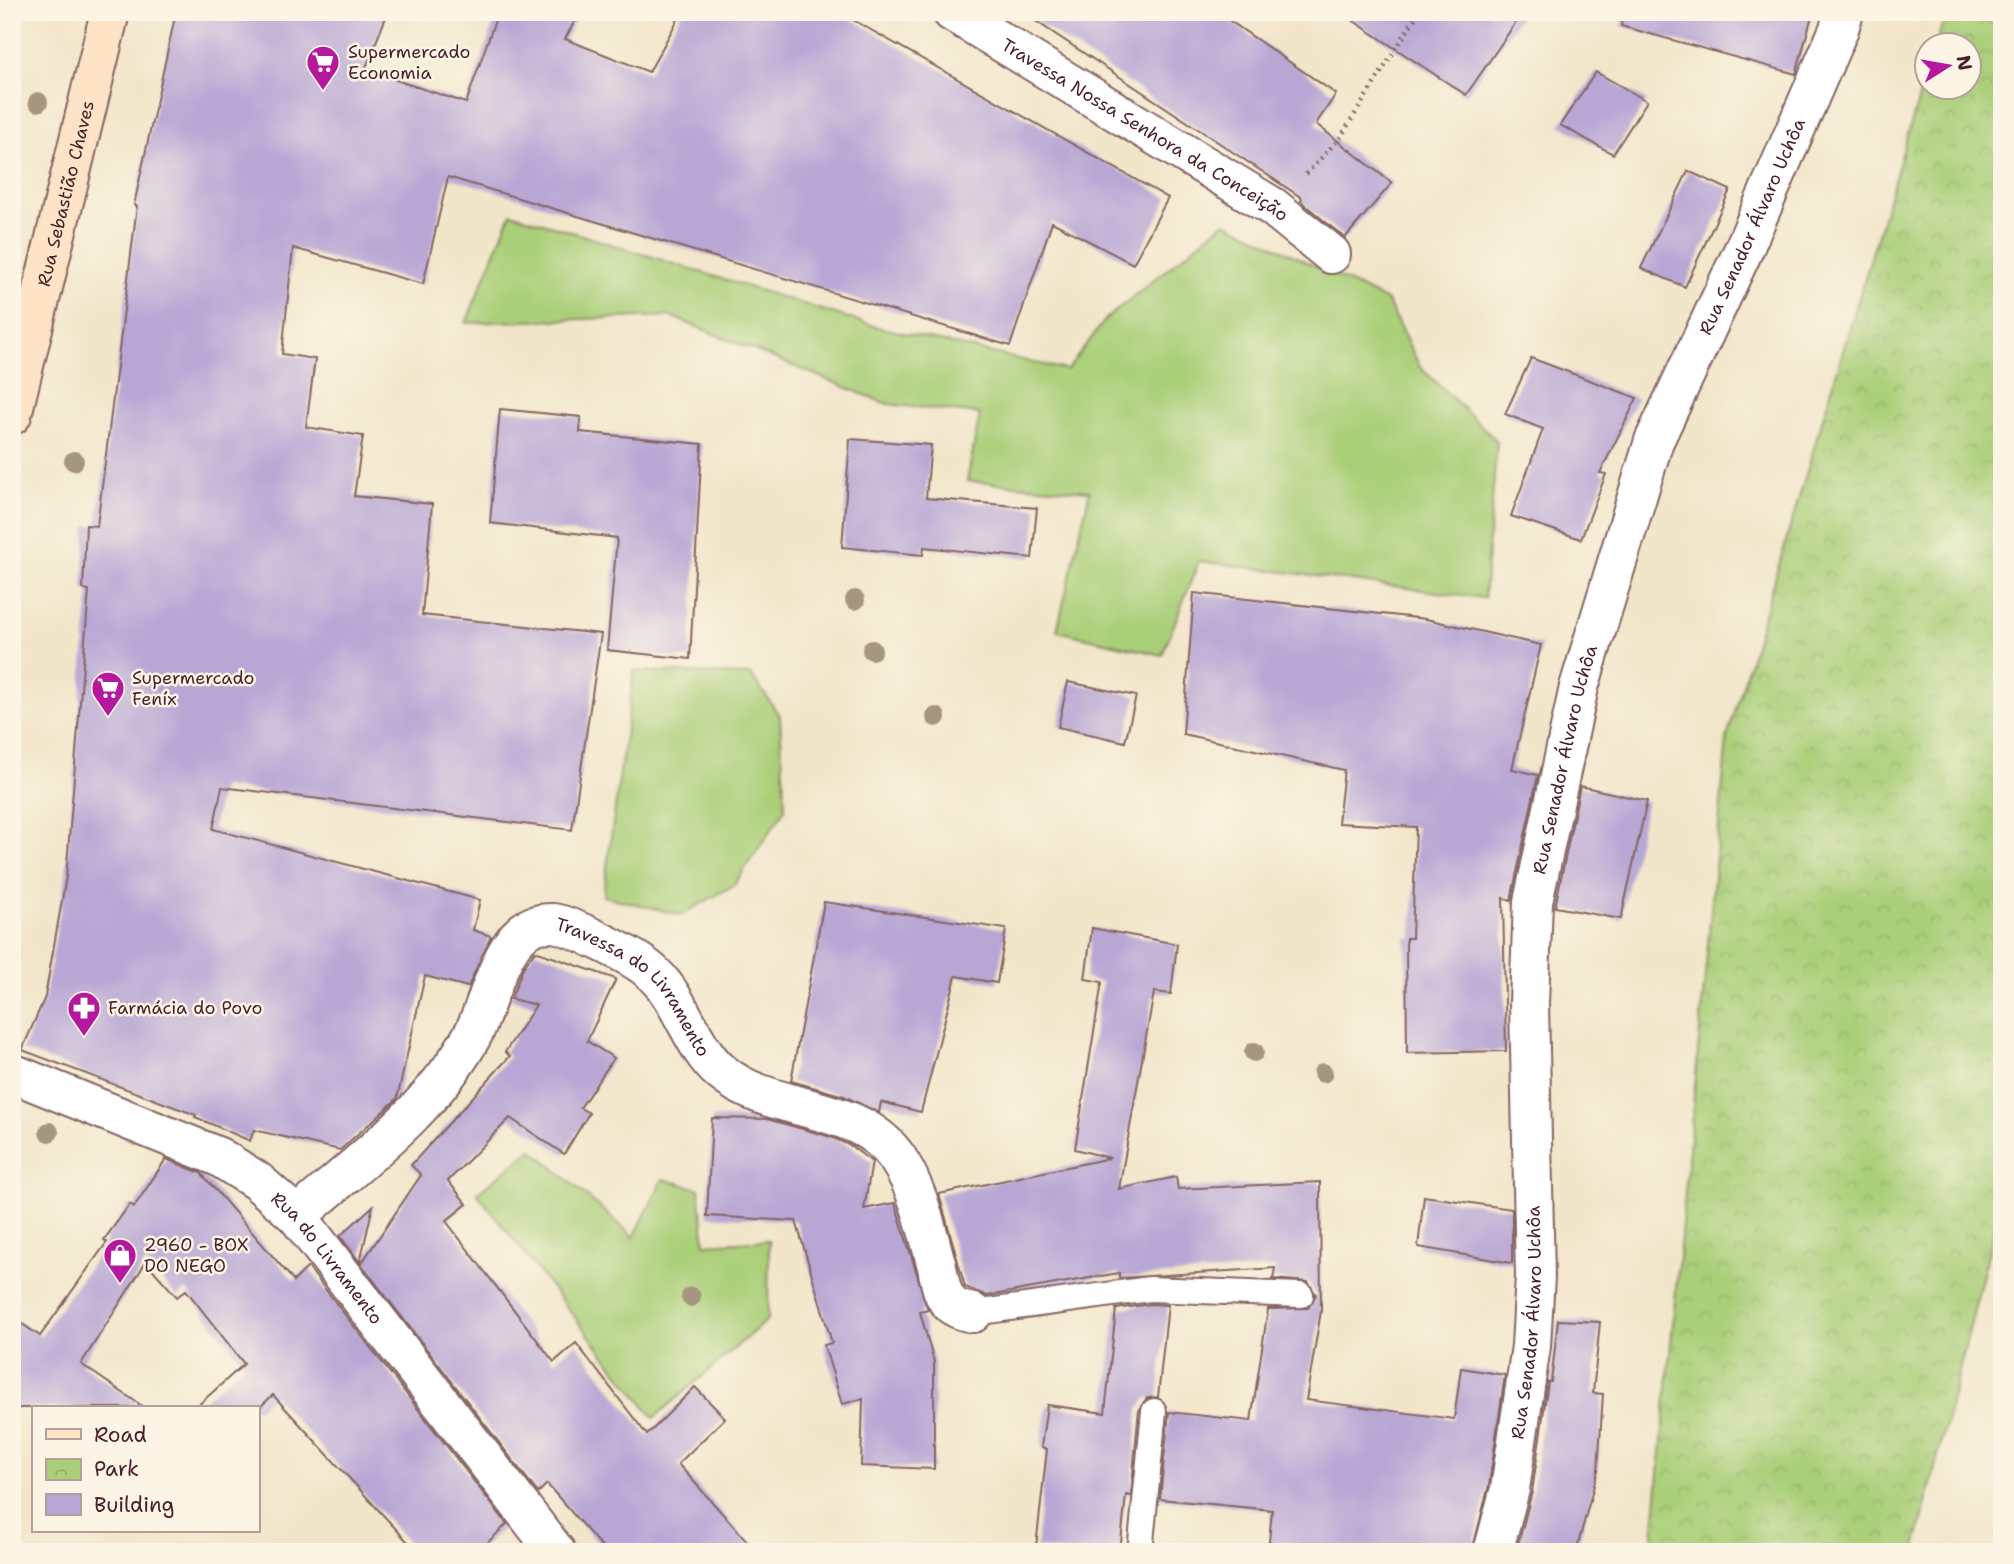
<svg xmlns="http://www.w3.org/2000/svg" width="2014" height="1564" font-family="'Shantell Sans',sans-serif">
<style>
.green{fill:#aacf79;stroke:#7a7752;stroke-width:2}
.park{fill:url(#park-crowns);stroke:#7a7752;stroke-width:2}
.building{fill:#b8a6d4}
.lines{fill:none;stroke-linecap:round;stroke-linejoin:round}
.service-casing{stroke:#856563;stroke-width:28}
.minor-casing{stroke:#856563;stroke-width:42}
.secondary-casing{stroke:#856563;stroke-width:42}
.path{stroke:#856563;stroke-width:4.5;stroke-dasharray:2 5;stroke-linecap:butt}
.service{stroke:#fff;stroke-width:24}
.minor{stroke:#fff;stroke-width:38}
.secondary{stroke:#fee4c6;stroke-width:38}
.tree{fill:#a6967f}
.labels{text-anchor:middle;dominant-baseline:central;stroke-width:5;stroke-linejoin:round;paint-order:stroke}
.poi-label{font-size:18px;fill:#4a1f2b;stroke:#fcf5e5;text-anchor:start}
.street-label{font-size:18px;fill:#4a1f2b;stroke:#fcf5e5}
</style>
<defs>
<pattern id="park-crowns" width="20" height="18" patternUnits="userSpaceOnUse" patternTransform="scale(1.75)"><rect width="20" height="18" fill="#aacf79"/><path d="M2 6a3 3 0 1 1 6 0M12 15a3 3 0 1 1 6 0" fill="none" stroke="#94b169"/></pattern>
</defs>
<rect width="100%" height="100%" fill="#fcf5e5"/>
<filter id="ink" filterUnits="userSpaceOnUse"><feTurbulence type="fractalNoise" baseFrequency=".0143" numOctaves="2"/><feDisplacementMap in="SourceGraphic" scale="14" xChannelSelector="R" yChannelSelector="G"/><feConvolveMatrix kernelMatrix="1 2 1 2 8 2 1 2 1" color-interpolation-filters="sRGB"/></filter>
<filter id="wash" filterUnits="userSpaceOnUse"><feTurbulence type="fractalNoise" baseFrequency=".00686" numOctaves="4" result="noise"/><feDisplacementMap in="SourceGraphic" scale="28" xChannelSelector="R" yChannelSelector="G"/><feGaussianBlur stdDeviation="1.57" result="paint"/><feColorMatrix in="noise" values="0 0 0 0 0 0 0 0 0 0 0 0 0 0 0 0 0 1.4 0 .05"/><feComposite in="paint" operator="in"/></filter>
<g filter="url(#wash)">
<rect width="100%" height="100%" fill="#f2e6ca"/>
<!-- green -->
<g class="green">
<path d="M511,213L877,327L1067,370L1106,319L1225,222L1387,301L1420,367L1497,441L1484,598L1199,561L1162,655L1057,631L1090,491L967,481L980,414L887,404L670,316L466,323Z"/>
<path d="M634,671L751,675L780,716L785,809L734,885L681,915L603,896Z"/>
<path d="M532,1149L634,1237L663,1179L699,1189L705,1244L769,1240L768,1319L654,1418L477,1193Z"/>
</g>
<!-- park -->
<path class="park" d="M1946,12H2002V1198L1914,1552H1647L1653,1538L1727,738L1926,74V88H1968V46L1936,45Z"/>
<g id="blocks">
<!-- building -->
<g class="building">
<path d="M176,12H388L365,70L466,103L498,12H580L565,39L649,72L682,12H839L1168,198L1133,264L1052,222L1010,346L448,177L423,284L293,248L282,354L315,359L306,427L363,436L354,496L432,504L422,615L601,634L572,830L222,787L213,829L480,900L473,930L491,936L468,987L425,976L397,1099L340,1150L254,1130L250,1141L195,1117L196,1115L22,1050L45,997L66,877L89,590L83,589L86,525L97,526L137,206L134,205Z"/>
<path d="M1022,12H1217L1336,94L1316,124L1392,183L1345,238L1305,205L1301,201L1302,198Z"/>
<path d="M1340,12H1523L1466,95Z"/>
<path d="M1623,12H1813L1796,74L1621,26Z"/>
<path d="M1596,72L1647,101L1613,154L1560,125Z"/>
<path d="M1688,171L1730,190L1685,287L1641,268Z"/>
<path d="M1531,358L1637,398L1600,473L1606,474L1581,539L1511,516L1543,429L1505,414Z"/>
<path d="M500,409L581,417L580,432L702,444L690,659L607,650L617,538L490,523Z"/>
<path d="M850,439L931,445L926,498L1037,508L1032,558L924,547L923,555L842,547Z"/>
<path d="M1194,593L1426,619L1541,645L1512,769L1538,775L1511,900L1503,898L1506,1051L1407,1053L1406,938H1412L1416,827L1338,823L1344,770L1183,734Z"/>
<path d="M1068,682L1136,696L1125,742L1058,727Z"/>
<path d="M1580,786L1647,801L1621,919L1555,907Z"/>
<path d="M824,902L1006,929L997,983L956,976L921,1112L881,1102L879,1113L844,1096L791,1081Z"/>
<path d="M1092,928L1177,944L1171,994L1154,992L1119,1189L1176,1177L1178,1189L1320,1182L1321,1311L1306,1400L1454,1419L1461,1368L1505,1375L1489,1485L1472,1552H1334L1269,1542L1272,1510L1160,1499L1169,1412L1251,1421L1268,1309L1308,1308L1316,1295L1308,1282L1273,1279L1275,1268L1119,1278V1273L987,1296L965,1287L939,1194L1110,1158L1075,1149L1102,982L1085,979Z"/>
<path d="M535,951L616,979L587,1041L614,1058L580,1108L589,1113L564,1154L510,1118L448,1181L467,1204L446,1221L554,1362L576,1343L647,1435L695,1387L725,1418L678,1464L757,1552H606L547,1484L538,1493L361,1264L421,1175L411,1165L510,1056L505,1052L536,1005L511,999L523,968Z"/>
<path d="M712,1118L767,1119L831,1137L851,1146L872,1162L864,1209L895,1203L928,1310L920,1312L934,1362V1469L861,1466L863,1399L842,1404L824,1345L832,1343L796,1221L707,1216Z"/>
<path d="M166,1159L201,1173L294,1281L308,1267L507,1524L478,1552H417L273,1395L259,1408H195L244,1364L186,1290L177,1297L146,1262L81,1364L145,1408H12V1317L40,1336L107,1242L104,1240L130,1204L134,1207Z"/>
<path d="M1424,1196L1512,1209V1263L1418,1247Z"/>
<path d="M373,1206L360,1262L340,1236Z"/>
<path d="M1151,1304L1168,1305L1158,1397L1147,1398L1139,1409L1131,1496L1126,1495L1120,1552H1064L1036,1547L1047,1449L1041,1448L1047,1405L1105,1413L1116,1309Z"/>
<path d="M1558,1320L1600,1322L1593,1393L1603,1394L1598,1470L1576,1552H1516L1532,1492L1548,1382H1551Z"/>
</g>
</g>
</g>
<g filter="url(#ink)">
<use href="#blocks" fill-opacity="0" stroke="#856563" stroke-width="2"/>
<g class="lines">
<defs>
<g id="service">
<path d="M973,1313L1150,1289L1301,1295"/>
<path d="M1140,1552L1154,1411"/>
</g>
<g id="minor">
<path id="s1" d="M952,12L1273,207L1331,254"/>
<path id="s2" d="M12,1073L219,1157L257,1181L297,1216L556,1552"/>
<path id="s3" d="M297,1216C361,1160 432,1110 473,1034C489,1004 500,939 533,926C538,924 547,923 553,923C571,925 634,957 648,969C681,995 689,1044 721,1072C771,1115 859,1100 898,1159C919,1191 926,1227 936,1263C939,1274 940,1289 946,1298C951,1308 963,1311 973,1313"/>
<path id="s4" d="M1493,1552L1510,1489L1531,1346L1535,1276L1529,1003L1533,902L1579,687L1654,441L1743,251L1839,29L1844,12"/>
</g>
<g id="secondary">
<path id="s5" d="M12,415L110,12"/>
</g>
</defs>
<!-- service casing -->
<use href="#service" class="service-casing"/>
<!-- minor casing -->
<use href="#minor" class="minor-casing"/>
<!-- secondary casing -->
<use href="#secondary" class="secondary-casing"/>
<!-- path -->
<path class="path" d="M1306,174L1340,138L1419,12"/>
<!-- service -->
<use href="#service" class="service"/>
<!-- minor -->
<use href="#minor" class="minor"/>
<!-- secondary -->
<use href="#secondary" class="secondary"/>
</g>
<!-- trees -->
<g class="tree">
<circle cx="38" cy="102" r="10"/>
<circle cx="74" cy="461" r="10"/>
<circle cx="855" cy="600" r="10"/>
<circle cx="872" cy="650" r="10"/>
<circle cx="936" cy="717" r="10"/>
<circle cx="1254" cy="1052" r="10"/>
<circle cx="1323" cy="1073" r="10"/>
<circle cx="49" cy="1132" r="10"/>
<circle cx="691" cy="1297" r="10"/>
</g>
</g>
<!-- icons -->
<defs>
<symbol id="supermarket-pin" viewBox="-11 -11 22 30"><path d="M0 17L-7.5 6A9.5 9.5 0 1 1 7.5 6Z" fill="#b5179e" stroke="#fcf5e5"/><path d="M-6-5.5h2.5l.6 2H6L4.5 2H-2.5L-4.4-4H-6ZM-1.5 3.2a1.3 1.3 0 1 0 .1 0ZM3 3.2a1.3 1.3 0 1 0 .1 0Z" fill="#fff"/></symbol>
<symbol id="pharmacy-pin" viewBox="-11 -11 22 30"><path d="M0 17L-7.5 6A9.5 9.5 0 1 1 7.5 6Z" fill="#b5179e" stroke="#fcf5e5"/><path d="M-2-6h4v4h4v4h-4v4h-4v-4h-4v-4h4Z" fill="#fff"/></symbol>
<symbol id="shop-pin" viewBox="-11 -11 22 30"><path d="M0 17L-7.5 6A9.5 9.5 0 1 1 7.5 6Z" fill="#b5179e" stroke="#fcf5e5"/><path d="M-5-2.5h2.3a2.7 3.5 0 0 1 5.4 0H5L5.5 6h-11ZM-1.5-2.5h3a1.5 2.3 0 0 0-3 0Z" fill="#fff"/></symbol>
</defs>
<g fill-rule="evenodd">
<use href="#supermarket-pin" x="304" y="43" width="38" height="52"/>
<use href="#supermarket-pin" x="89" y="669" width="38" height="52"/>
<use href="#pharmacy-pin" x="65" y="989" width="38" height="52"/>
<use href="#shop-pin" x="101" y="1236" width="38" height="52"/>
</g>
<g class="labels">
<!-- poi labels -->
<g class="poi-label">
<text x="348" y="52">Supermercado<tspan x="348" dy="21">Economia</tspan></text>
<text x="132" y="678">Supermercado<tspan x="132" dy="21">Feníx</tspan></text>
<text x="108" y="1008">Farmácia do Povo</text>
<text x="144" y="1245">2960 - BOX<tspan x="144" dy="21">DO NEGO</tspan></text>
</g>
<!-- street labels -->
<g class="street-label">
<text stroke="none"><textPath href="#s1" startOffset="226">Travessa Nossa Senhora da Conceição</textPath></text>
<text stroke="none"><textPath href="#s5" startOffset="228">Rua Sebastião Chaves</textPath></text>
<text stroke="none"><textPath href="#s4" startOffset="1367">Rua Senador Álvaro Uchôa</textPath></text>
<text stroke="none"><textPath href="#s4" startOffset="800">Rua Senador Álvaro Uchôa</textPath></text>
<text stroke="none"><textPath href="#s3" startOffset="508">Travessa do Livramento</textPath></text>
<text stroke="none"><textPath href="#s2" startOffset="373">Rua do Livramento</textPath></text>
<text stroke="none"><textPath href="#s4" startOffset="233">Rua Senador Álvaro Uchôa</textPath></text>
</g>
</g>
<!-- margin -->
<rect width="2014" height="1564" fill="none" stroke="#fcf5e5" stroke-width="42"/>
<!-- legend -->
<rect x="32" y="1406" width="228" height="126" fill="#fcf5e5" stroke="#b59f9b" stroke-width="2"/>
<rect x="46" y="1429" width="35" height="10" fill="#fee4c6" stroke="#b59f9b" stroke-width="2"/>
<text x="94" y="1442" font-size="21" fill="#4a1f2b">Road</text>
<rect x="46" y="1459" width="35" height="21" fill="url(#park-crowns)" stroke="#b59f9b" stroke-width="2"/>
<text x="94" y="1476" font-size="21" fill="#4a1f2b">Park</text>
<rect x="46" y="1494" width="35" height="21" fill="#b8a6d4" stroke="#b59f9b" stroke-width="2"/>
<text x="94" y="1512" font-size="21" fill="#4a1f2b">Building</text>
<!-- north arrow -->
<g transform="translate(1948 66) rotate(79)"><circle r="33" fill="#fcf5e5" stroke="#b59f9b" stroke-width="2"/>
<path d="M0-5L12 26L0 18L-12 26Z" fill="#b5179e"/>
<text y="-10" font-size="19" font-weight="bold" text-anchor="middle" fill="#4a1f2b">N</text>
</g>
</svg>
